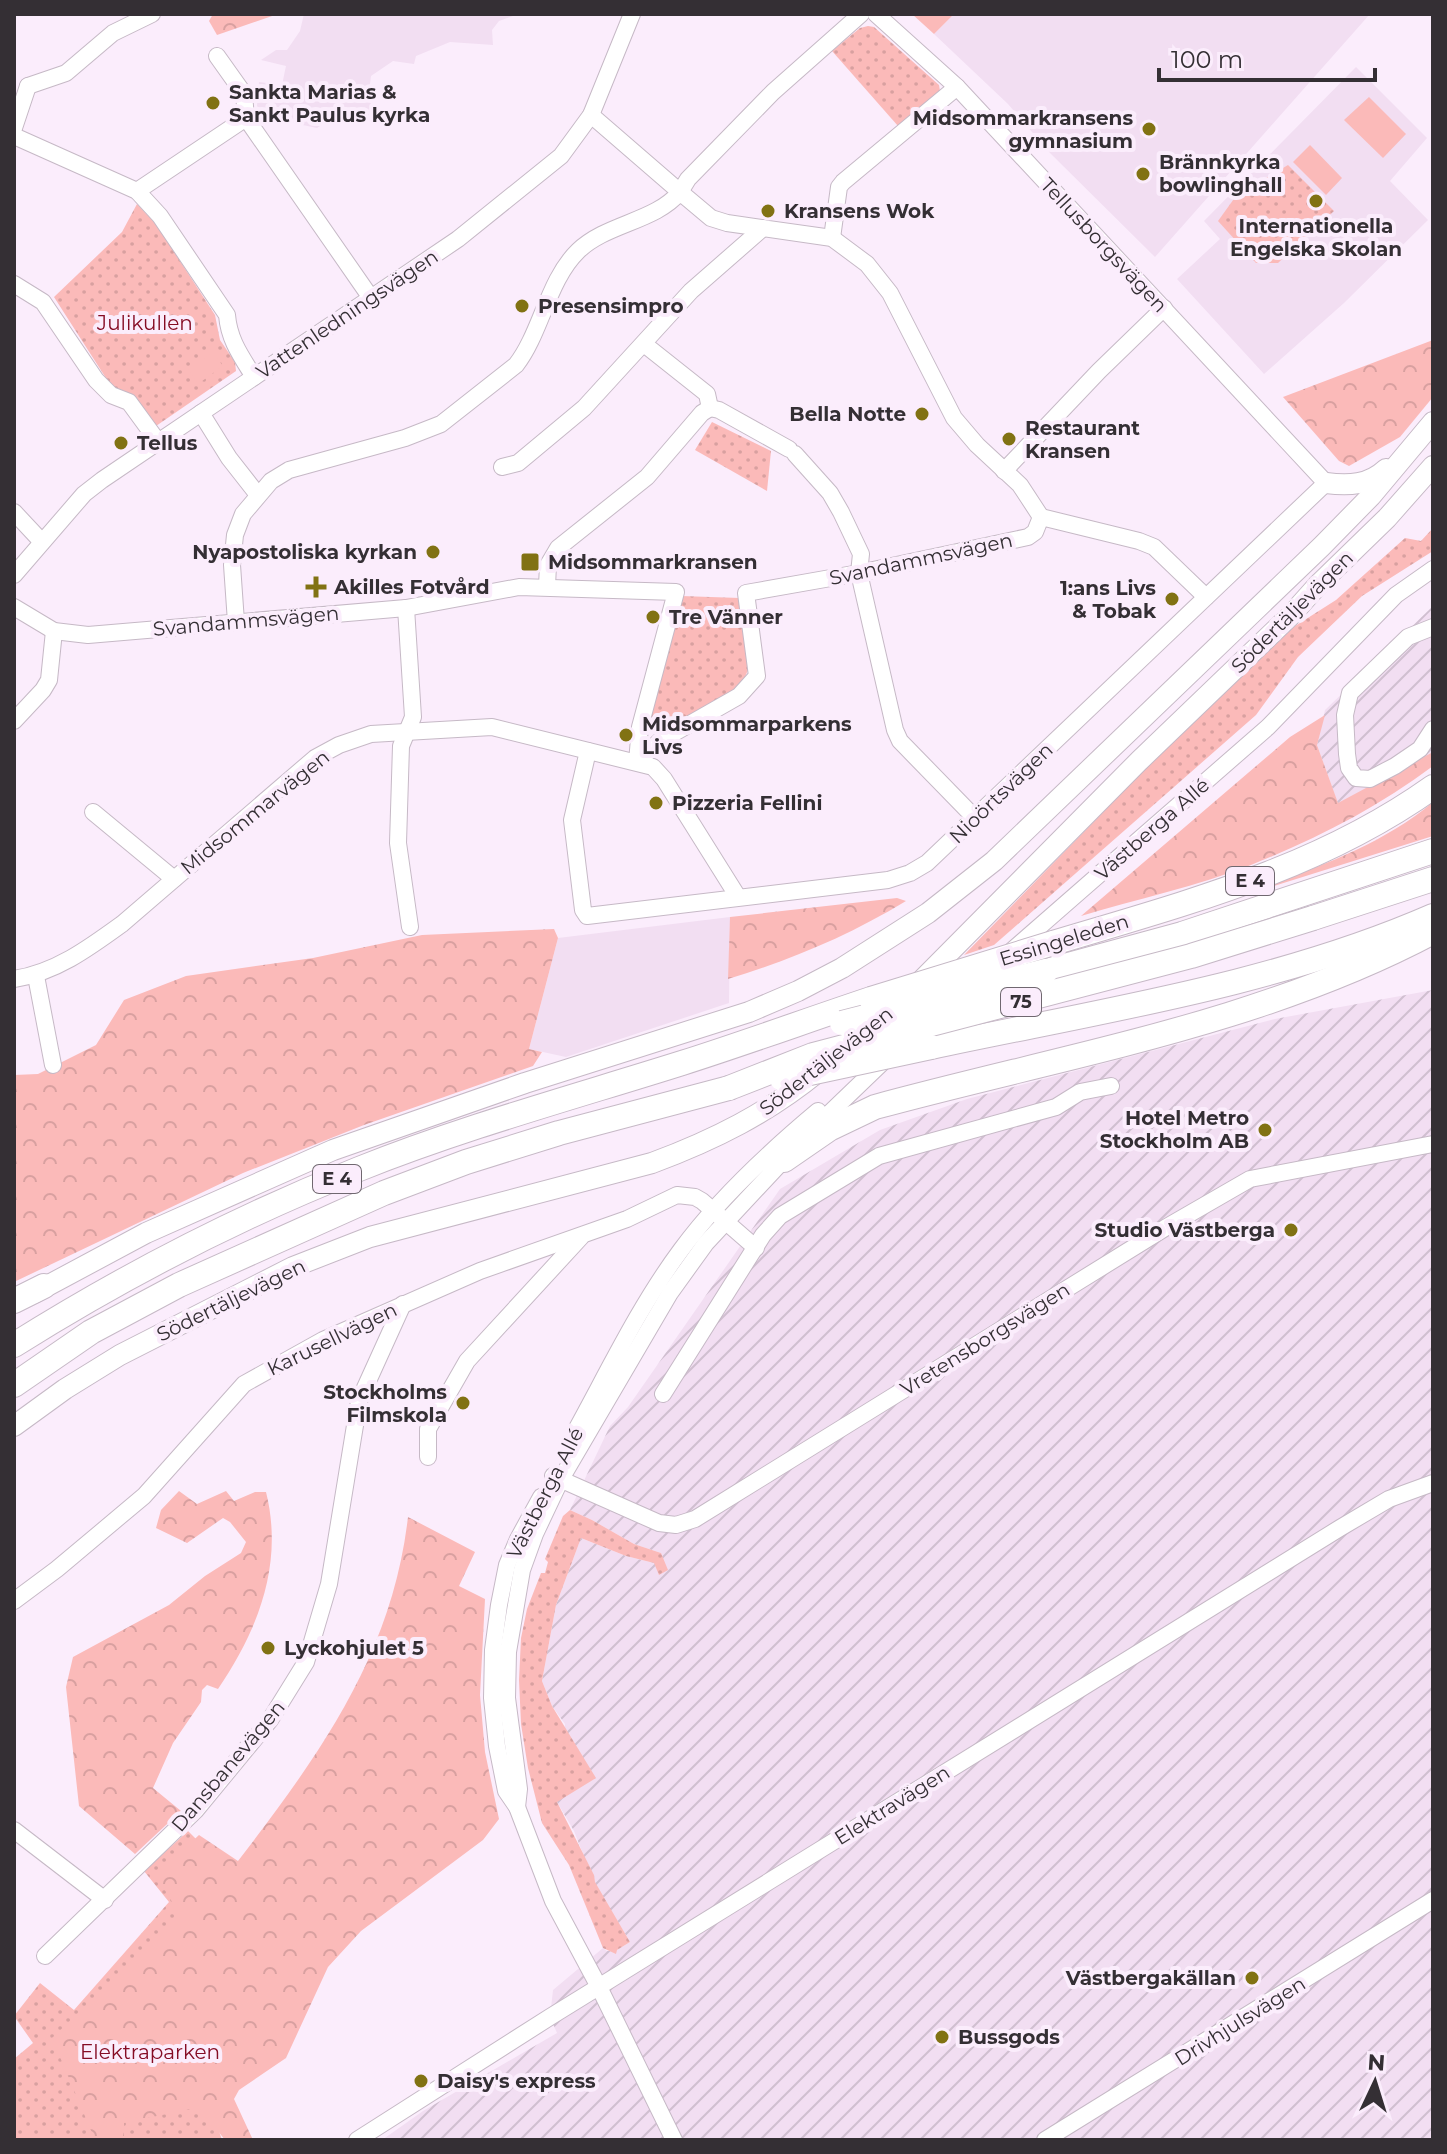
<svg xmlns="http://www.w3.org/2000/svg" width="1447" height="2154" font-family="Montserrat,sans-serif">
<style>
.built{fill:#f2def2}
.industrial{fill:url(#industrial-furrows)}
.grass{fill:url(#grass-dots)}
.forest{fill:url(#forest-crowns)}
.pitch{fill:#fbbab9}
.lines{fill:none;stroke-linecap:round;stroke-linejoin:round}
.minor-casing{stroke:#c6b9c6;stroke-width:18}
.major-casing{stroke:#c6b9c6;stroke-width:22}
.highway-casing{stroke:#c6b9c6;stroke-width:26}
.minor{stroke:#fff;stroke-width:16}
.major{stroke:#fff;stroke-width:20}
.highway{stroke:#fff;stroke-width:24}
.highway-bridge-casing{stroke:#c6b9c6;stroke-width:26;stroke-linecap:butt}
.highway-bridge{stroke:#fff;stroke-width:24}
.poi-dot{fill:#817213;stroke:#fbedfc;stroke-width:3}
.labels{text-anchor:middle;dominant-baseline:central;stroke-width:8;stroke-linejoin:round;paint-order:stroke}
.shield{fill:#fbedfc;stroke:#706870;stroke-width:2}
.shield-label{font-size:18px;font-weight:bold;fill:#342f34}
.poi-label{font-size:20px;font-weight:bold;fill:#342f34;stroke:#fbedfc;text-anchor:start}
.street-label{font-size:20px;fill:#342f34;stroke:#fbedfc}
.park-label{font-size:20px;fill:#850c24;stroke:#fbedfc}
</style>
<defs>
<pattern id="industrial-furrows" width="10" height="10" patternUnits="userSpaceOnUse" patternTransform="scale(2)"><rect width="10" height="10" fill="#f2def2"/><path d="M-1 1l2-2M0 10L10 0M9 11l2-2" fill="none" stroke="#d0bfd0"/></pattern>
<pattern id="grass-dots" width="8" height="8" patternUnits="userSpaceOnUse" patternTransform="scale(2)"><rect width="8" height="8" fill="#fbbab9"/><path d="M2 2h.1M6 6h.1" fill="none" stroke="#d8a0a0" stroke-width="1.8" stroke-linecap="round"/></pattern>
<pattern id="forest-crowns" width="20" height="18" patternUnits="userSpaceOnUse" patternTransform="scale(2)"><rect width="20" height="18" fill="#fbbab9"/><path d="M2 6a3 3 0 1 1 6 0M12 15a3 3 0 1 1 6 0" fill="none" stroke="#d8a0a0"/></pattern>
</defs>
<rect width="100%" height="100%" fill="#fbedfc"/>
<!-- built -->
<g class="built">
<path d="M304,14H512L513,16L499,21L492,30L493,45L450,42L416,56L414,64L393,61L371,76L369,92L372,100L368,120L347,116L343,111L317,128L265,117L257,106L259,82L282,85L286,66L261,60L276,50H287L300,31Z"/>
<path d="M954,14H1370L1155,257L1050,153L1008,104L934,34Z"/>
<path d="M1356,67L1427,138L1390,181L1428,220L1344,303L1264,374L1177,279L1220,239L1204,221Z"/>
<path d="M730,917L729,1003L566,1057L529,1049L558,938Z"/>
</g>
<!-- industrial -->
<g class="industrial">
<path d="M1433,606V752L1338,804L1317,745L1325,710Z"/>
<path d="M1433,990V2140H382L423,2111L557,2033L550,2017L553,1990L603,1948L607,1951L617,1950L630,1942L594,1882L574,1831L557,1802L565,1724L552,1706L542,1681L556,1605L581,1538L626,1556L654,1563L661,1553L634,1544L592,1520L570,1510L610,1426L628,1407L780,1189L880,1130L967,1099L1275,1019Z"/>
</g>
<!-- grass -->
<g class="grass">
<path d="M868,26L874,27L939,85L940,91L898,126L832,51L860,28Z"/>
<path d="M1288,165L1334,211L1278,263H1256L1218,221L1236,196Z"/>
<path d="M137,204L156,224L215,315L220,340L235,362L236,371L156,426L111,386L54,297L122,232Z"/>
<path d="M712,422L771,451L767,491L695,450Z"/>
<path d="M1433,528V551L1362,596L1298,657L1256,715L994,945L964,955L1152,762L1292,628L1336,600L1405,538L1421,541Z"/>
<path d="M681,596L740,598L748,670L741,686L667,729L648,724Z"/>
<path d="M570,1510L592,1520L634,1544L661,1553L668,1570L659,1575L654,1563L626,1556L581,1538L556,1605L542,1681L552,1706L596,1778L557,1802L594,1875L595,1882L630,1942L617,1950L616,1954L603,1948L569,1865L542,1823L528,1768L521,1724L519,1680L521,1638L527,1609L541,1573H545L548,1562L545,1559L563,1516Z"/>
<path d="M188,1831L210,1853L216,2122L222,2140H14V2059L33,2043L14,2016L40,1983L74,2010L169,1902L144,1871Z"/>
</g>
<!-- forest -->
<g class="forest">
<path d="M213,14H278L217,35L209,21Z"/>
<path d="M912,14H954L934,34Z"/>
<path d="M1433,340V397L1400,437L1349,466L1339,461L1283,397Z"/>
<path d="M1325,715L1317,745L1338,803L1433,752V766C1377,808 1316,839 1251,865C1198,886 1137,899 1081,916L1290,737Z"/>
<path d="M1433,802V836L1242,896C1307,870 1379,848 1433,802Z"/>
<path d="M897,898L906,901C848,936 793,959 728,979L730,917Z"/>
<path d="M554,929L558,938L529,1049L542,1052L533,1066L364,1125L243,1173L14,1282V1075L38,1074L96,1045L124,1000L186,976L313,958L422,935Z"/>
<path d="M179,1491L197,1504L226,1491L234,1501L255,1492H266C284,1564 258,1630 218,1689L207,1685L202,1690L201,1702L173,1743L153,1788L181,1811L135,1854L79,1806L66,1687L73,1657L169,1605L205,1576L241,1553L246,1542L230,1522L223,1518L187,1543L156,1528L161,1510Z"/>
<path d="M408,1517L475,1552L459,1586L485,1599L480,1695L485,1752L499,1819L483,1840L361,1931L328,1967L286,2058L239,2090L234,2099L253,2140H225L199,2107L124,2123V2138L130,2140H95L52,2038L181,1917L156,1875L199,1835L238,1861C320,1754 392,1655 408,1517Z"/>
</g>
<!-- pitch -->
<g class="pitch">
<path d="M1369,97L1406,134L1383,158L1344,120Z"/>
<path d="M1310,145L1342,178L1326,195L1293,162Z"/>
<path d="M213,352L223,366L198,384L188,369Z"/>
</g>
<g class="lines">
<defs>
<g id="minor">
<path d="M217,56L244,94L246,118L371,298"/>
<path d="M28,86L66,73L113,33L152,14"/>
<path d="M591,115L680,192L688,179L773,92L861,14"/>
<path d="M14,128L28,86"/>
<path d="M14,136L137,191L160,216L227,315C229,340 241,356 254,377"/>
<path d="M137,191L246,118"/>
<path d="M832,238L839,187L843,182L957,87"/>
<path d="M14,284L43,302L96,380L111,395L129,402L159,443"/>
<path d="M644,344L707,394L710,408"/>
<path d="M710,408L719,410L789,449"/>
<path d="M201,413L229,458L258,495"/>
<path d="M795,454L830,493L841,512L861,554L859,573L895,730L900,741L975,818"/>
<path d="M502,467L518,463L584,408L691,291L763,228"/>
<path d="M1004,471L1099,371L1164,308"/>
<path d="M14,512L42,542"/>
<path d="M14,575L84,494L102,480L458,239L561,156L591,115L632,14"/>
<path d="M547,586L548,565L558,548L647,477L702,413L710,408"/>
<path d="M14,607L54,631L88,635L406,608L519,587L676,592L640,727L637,762"/>
<path d="M406,608L413,717L401,746L398,843L410,927"/>
<path d="M236,622L232,565L235,535L243,514L271,481L289,470L405,438L441,424L516,365C541,333 548,280 578,251C607,223 655,222 680,192L711,218L727,223L832,238L867,264L890,293L954,418L977,445L1020,485L1041,517"/>
<path d="M1433,627L1408,637L1350,693L1345,715L1347,754L1349,768L1356,778L1370,779L1395,766L1420,749L1433,729"/>
<path d="M14,721L43,690L49,680L54,631"/>
<path d="M588,751L572,820L583,910L587,916L888,880L910,873L927,863L1326,483L957,87L876,14"/>
<path d="M637,762L660,741L739,696L757,676L746,593L859,573L1028,537L1035,532L1041,517L1139,541L1154,547L1206,597"/>
<path d="M93,812L174,879"/>
<path d="M1008,954L1268,727L1396,595L1433,569"/>
<path d="M36,976L53,1065"/>
<path d="M14,979C55,973 89,948 122,924L315,758L339,745L371,734L492,727L653,767L664,779L738,897"/>
<path d="M812,1130L887,1058"/>
<path d="M663,1394L763,1235L780,1216L879,1156L1056,1107L1080,1092L1111,1086"/>
<path d="M576,1430C609,1370 640,1305 681,1250C719,1198 769,1152 818,1111"/>
<path d="M428,1457V1429L467,1361L581,1237"/>
<path d="M553,1476L659,1523L676,1525L695,1519L1165,1228L1250,1179L1433,1144"/>
<path d="M541,1497L518,1539L507,1565L499,1605L493,1650L492,1698L497,1746L506,1791L517,1807L553,1901L599,1987L674,2140"/>
<path d="M14,1601L57,1569L144,1496L244,1384L323,1340L480,1271L627,1219L677,1195L695,1197L702,1201L756,1248"/>
<path d="M517,1807L519,1789L507,1698L508,1652L522,1570L535,1534L561,1479L670,1293L706,1243L790,1153"/>
<path d="M14,1830L105,1900"/>
<path d="M45,1956L196,1810L270,1720L306,1662L329,1584L359,1401L403,1304"/>
<path d="M357,2140L550,2017L1340,1528L1389,1499L1433,1483"/>
<path d="M1045,2140L1433,1900"/>
</g>
<g id="major">
<path d="M1326,483C1349,486 1369,485 1386,469"/>
<path d="M918,984L1139,761L1292,614L1317,586L1387,518L1433,466"/>
<path d="M34,1293L146,1233L333,1150L525,1083L749,1012L798,991L842,968L928,913L994,861L1322,546L1371,496L1433,422"/>
<path d="M14,1426L65,1389L120,1355L293,1267L370,1237L652,1163C714,1140 768,1113 819,1071"/>
</g>
<g id="highway">
<path d="M1313,918L1433,879"/>
<path d="M1053,943C1186,903 1318,869 1433,787"/>
<path d="M1046,971L1182,934L1433,851"/>
<path d="M931,1047C1099,1011 1275,985 1433,916"/>
<path d="M784,1160L829,1129L875,1107C1062,1056 1260,1024 1433,932"/>
<path d="M14,1301L44,1286"/>
<path d="M14,1345C124,1276 238,1217 359,1169C464,1127 574,1097 682,1063C745,1043 808,1020 871,999"/>
<path d="M14,1385L91,1332L179,1285L384,1193L466,1162L559,1133L729,1088"/>
</g>
</defs>
<!-- minor casing -->
<use href="#minor" class="minor-casing"/>
<!-- major casing -->
<use href="#major" class="major-casing"/>
<!-- highway casing -->
<use href="#highway" class="highway-casing"/>
<!-- minor -->
<use href="#minor" class="minor"/>
<!-- major -->
<use href="#major" class="major"/>
<!-- highway -->
<use href="#highway" class="highway"/>
<defs>
<g id="highway-bridge">
<path d="M871,999L1053,943"/>
<path d="M842,1023L1046,971"/>
<path d="M782,1079L931,1047"/>
<path d="M729,1088L813,1055L1191,956L1313,918"/>
</g>
</defs>
<!-- highway-bridge casing -->
<use href="#highway-bridge" class="highway-bridge-casing"/>
<!-- highway-bridge -->
<use href="#highway-bridge" class="highway-bridge"/>
</g>
<!-- markers -->
<g class="poi-dot">
<circle cx="213" cy="103" r="8"/>
<circle cx="1149" cy="129" r="8"/>
<circle cx="1143" cy="174" r="8"/>
<circle cx="1316" cy="201" r="8"/>
<circle cx="768" cy="211" r="8"/>
<circle cx="522" cy="306" r="8"/>
<circle cx="922" cy="414" r="8"/>
<circle cx="1009" cy="439" r="8"/>
<circle cx="121" cy="443" r="8"/>
<circle cx="433" cy="552" r="8"/>
<rect x="520" y="552" width="20" height="20" rx="4"/>
<path d="M312 575h8v8h8v8h-8v8h-8v-8h-8v-8h8z"/>
<circle cx="1172" cy="599" r="8"/>
<circle cx="653" cy="617" r="8"/>
<circle cx="626" cy="735" r="8"/>
<circle cx="656" cy="803" r="8"/>
<circle cx="1265" cy="1130" r="8"/>
<circle cx="1291" cy="1230" r="8"/>
<circle cx="463" cy="1403" r="8"/>
<circle cx="268" cy="1648" r="8"/>
<circle cx="1252" cy="1978" r="8"/>
<circle cx="942" cy="2037" r="8"/>
<circle cx="421" cy="2081" r="8"/>
</g>
<g class="labels">
<!-- shield labels -->
<g class="shield">
<rect x="1226" y="867" width="48" height="28" rx="6"/>
<rect x="1001" y="988" width="40" height="28" rx="6"/>
<rect x="313" y="1165" width="48" height="28" rx="6"/>
</g>
<g class="shield-label">
<text x="1250" y="881">E 4</text>
<text x="1021" y="1002">75</text>
<text x="337" y="1179">E 4</text>
</g>
<!-- poi labels -->
<g class="poi-label">
<text x="229" y="92">Sankta Marias &amp;<tspan x="229" dy="23">Sankt Paulus kyrka</tspan></text>
<text x="1133" y="118" text-anchor="end">Midsommarkransens<tspan x="1133" dy="23">gymnasium</tspan></text>
<text x="1159" y="162">Brännkyrka<tspan x="1159" dy="23">bowlinghall</tspan></text>
<text x="784" y="211">Kransens Wok</text>
<text x="1316" y="226" text-anchor="middle">Internationella<tspan x="1316" dy="23">Engelska Skolan</tspan></text>
<text x="538" y="306">Presensimpro</text>
<text x="906" y="414" text-anchor="end">Bella Notte</text>
<text x="1025" y="428">Restaurant<tspan x="1025" dy="23">Kransen</tspan></text>
<text x="137" y="443">Tellus</text>
<text x="417" y="552" text-anchor="end">Nyapostoliska kyrkan</text>
<text x="548" y="562">Midsommarkransen</text>
<text x="334" y="587">Akilles Fotvård</text>
<text x="1156" y="588" text-anchor="end">1:ans Livs<tspan x="1156" dy="23">&amp; Tobak</tspan></text>
<text x="669" y="617">Tre Vänner</text>
<text x="642" y="724">Midsommarparkens<tspan x="642" dy="23">Livs</tspan></text>
<text x="672" y="803">Pizzeria Fellini</text>
<text x="1249" y="1118" text-anchor="end">Hotel Metro<tspan x="1249" dy="23">Stockholm AB</tspan></text>
<text x="1275" y="1230" text-anchor="end">Studio Västberga</text>
<text x="447" y="1392" text-anchor="end">Stockholms<tspan x="447" dy="23">Filmskola</tspan></text>
<text x="284" y="1648">Lyckohjulet 5</text>
<text x="1236" y="1978" text-anchor="end">Västbergakällan</text>
<text x="958" y="2037">Bussgods</text>
<text x="437" y="2081">Daisy's express</text>
</g>
<!-- street labels -->
<g class="street-label">
<text transform="translate(1104 245) rotate(47)">Tellusborgsvägen</text>
<text transform="translate(347 314) rotate(-34)">Vattenledningsvägen</text>
<text transform="translate(921 559) rotate(-12)">Svandammsvägen</text>
<text transform="translate(1292 612) rotate(-45)">Södertäljevägen</text>
<text transform="translate(246 621) rotate(-5)">Svandammsvägen</text>
<text transform="translate(1001 793) rotate(-44)">Nioörtsvägen</text>
<text transform="translate(255 812) rotate(-39)">Midsommarvägen</text>
<text transform="translate(1152 829) rotate(-41)">Västberga Allé</text>
<text transform="translate(1064 940) rotate(-17)">Essingeleden</text>
<text transform="translate(826 1061) rotate(-38)">Södertäljevägen</text>
<text transform="translate(231 1300) rotate(-26)">Södertäljevägen</text>
<text transform="translate(332 1339) rotate(-26)">Karusellvägen</text>
<text transform="translate(985 1339) rotate(-32)">Vretensborgsvägen</text>
<text transform="translate(545 1493) rotate(-63)">Västberga Allé</text>
<text transform="translate(228 1766) rotate(-50)">Dansbanevägen</text>
<text transform="translate(892 1805) rotate(-32)">Elektravägen</text>
<text transform="translate(1240 2021) rotate(-32)">Drivhjulsvägen</text>
</g>
<!-- park labels -->
<g class="park-label">
<text x="145" y="323">Julikullen</text>
<text x="150" y="2052">Elektraparken</text>
</g>
</g>
<!-- border -->
<rect width="1447" height="2154" fill="none" stroke="#342f34" stroke-width="32"/>
<!-- north arrow -->
<g transform="translate(1375 2082) rotate(4)" stroke="#fbedfc" stroke-width="6" paint-order="stroke">
<path d="M0-6L14 30L0 20L-14 30Z" fill="#342f34"/>
<text y="-12" font-size="22" font-weight="bold" text-anchor="middle" fill="#342f34">N</text>
</g>
<!-- scale -->
<path d="M1159 68v12h216v-12" fill="none" stroke="#342f34" stroke-width="4"/>
<text x="1171" y="68" font-size="24" fill="#342f34" stroke="#fbedfc" stroke-width="6" paint-order="stroke">100 m</text>
</svg>
